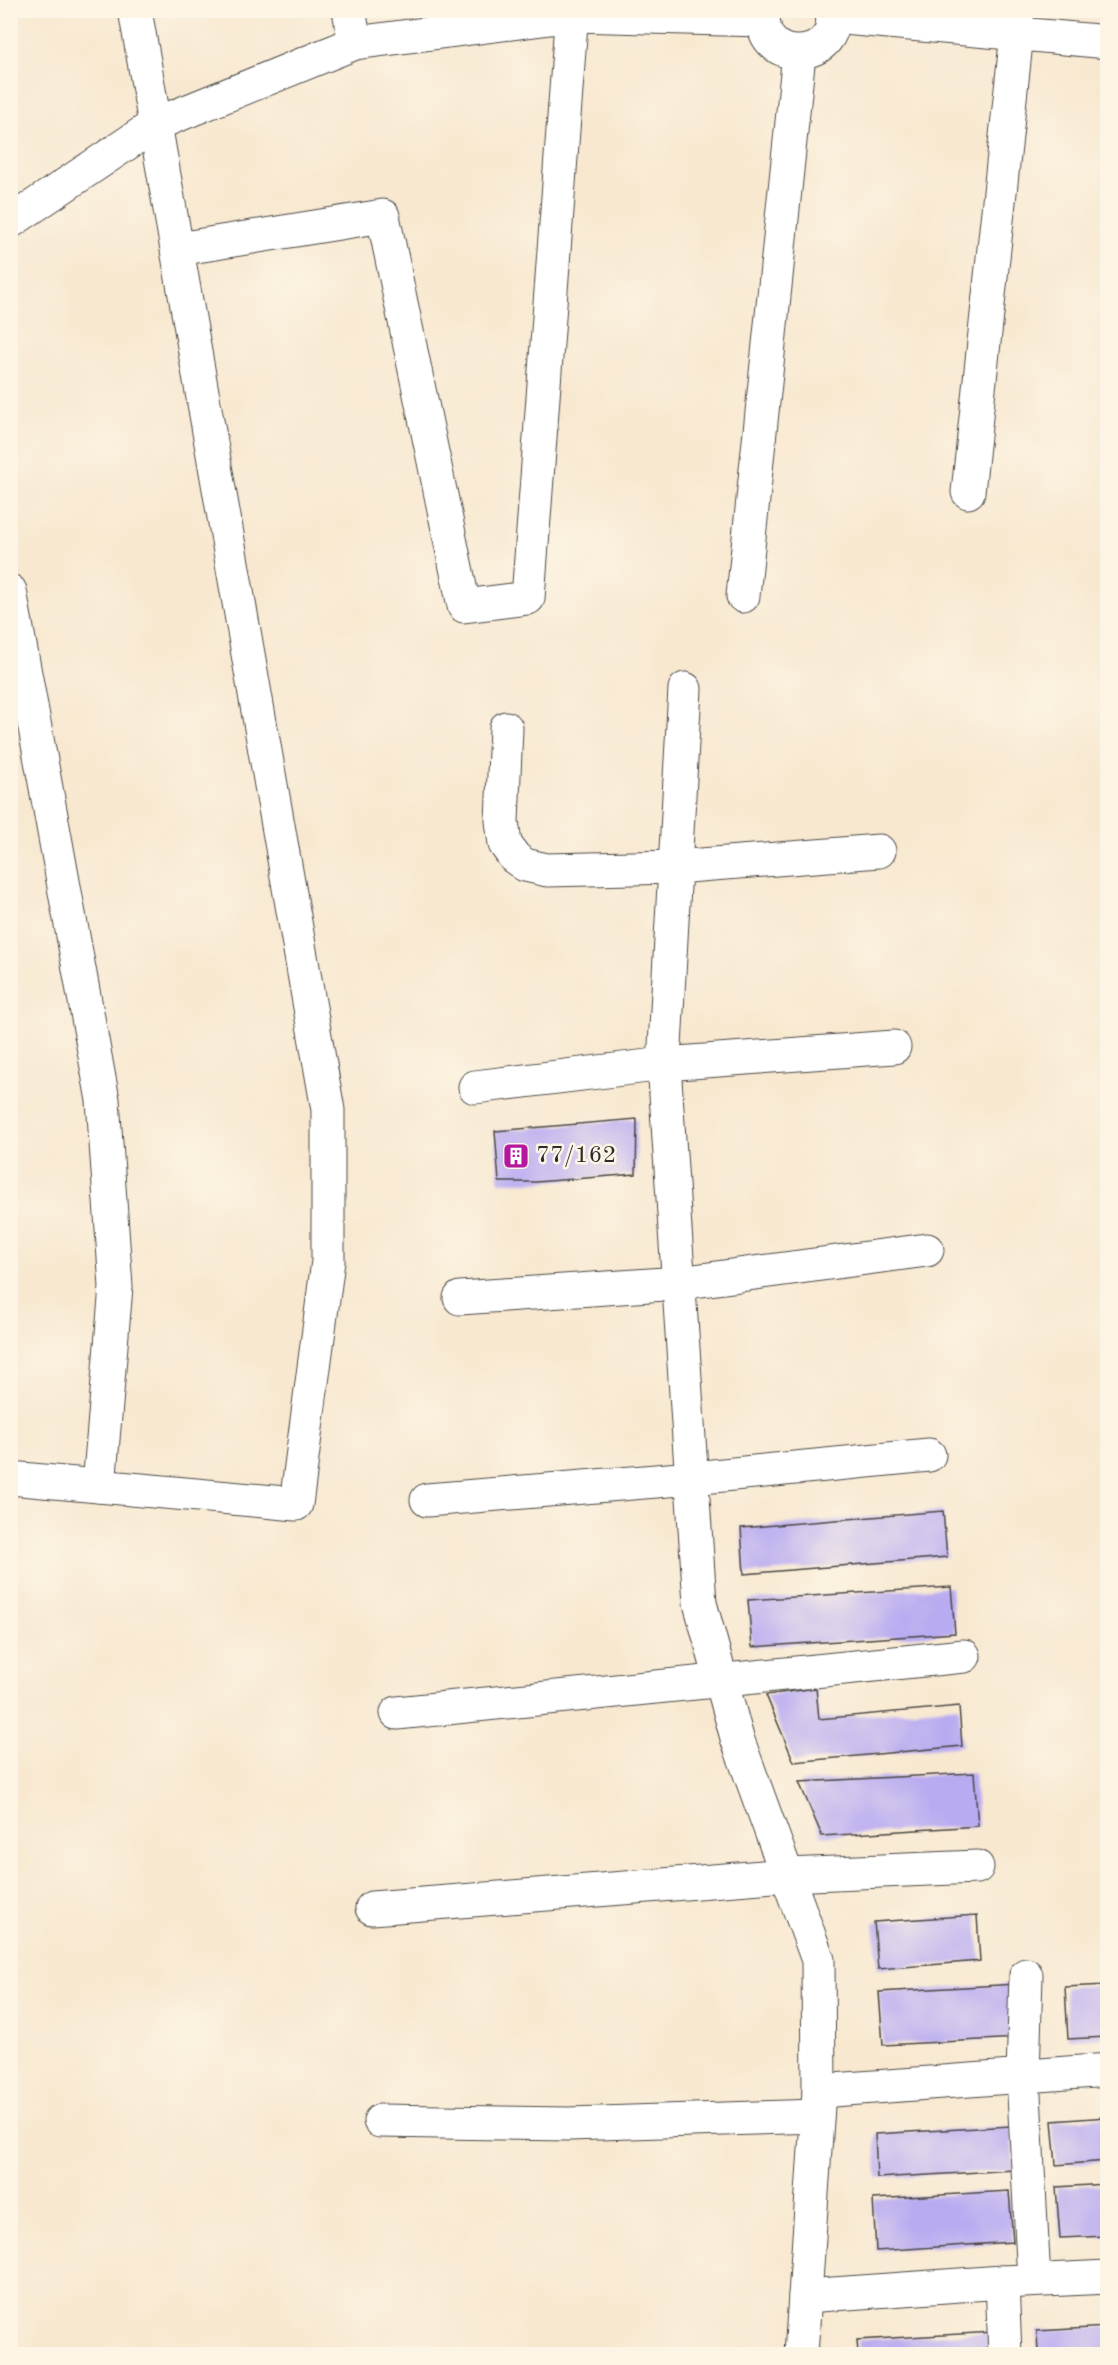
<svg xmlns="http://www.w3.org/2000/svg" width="1118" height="2365" font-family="'Old Standard TT',serif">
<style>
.building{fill:#b9abf1}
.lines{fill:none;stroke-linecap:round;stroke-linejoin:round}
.minor-casing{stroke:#4a4744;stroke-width:35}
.minor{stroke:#fff;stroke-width:33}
.labels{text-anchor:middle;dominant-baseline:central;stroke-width:5;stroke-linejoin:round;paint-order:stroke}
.poi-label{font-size:24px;fill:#2b2b2b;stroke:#fcf5e5;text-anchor:start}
</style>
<rect width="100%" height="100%" fill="#fcf5e5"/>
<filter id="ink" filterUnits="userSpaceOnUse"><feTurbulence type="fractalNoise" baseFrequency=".0167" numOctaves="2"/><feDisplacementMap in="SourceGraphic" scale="12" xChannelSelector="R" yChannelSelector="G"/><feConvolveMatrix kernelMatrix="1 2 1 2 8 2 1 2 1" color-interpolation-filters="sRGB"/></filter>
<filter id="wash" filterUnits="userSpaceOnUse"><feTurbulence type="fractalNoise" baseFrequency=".008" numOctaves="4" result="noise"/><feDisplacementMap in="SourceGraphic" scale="24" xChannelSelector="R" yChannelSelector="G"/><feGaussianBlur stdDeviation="1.35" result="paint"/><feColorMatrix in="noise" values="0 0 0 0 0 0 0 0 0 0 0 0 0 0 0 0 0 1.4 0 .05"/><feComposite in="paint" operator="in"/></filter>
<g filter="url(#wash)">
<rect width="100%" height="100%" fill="#f8e8d0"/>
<g id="blocks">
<!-- building -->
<g class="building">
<path d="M637,1119L636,1174L536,1182H499L495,1131Z"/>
<path d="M943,1511L947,1557L744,1574L741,1528Z"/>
<path d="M951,1587L955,1633L752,1647L748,1600Z"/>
<path d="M816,1688L819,1719L959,1706L962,1746L794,1762L766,1695Z"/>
<path d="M974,1773L978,1826L822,1836L799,1782Z"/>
<path d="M977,1915L980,1961L878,1969L874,1922Z"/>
<path d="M1016,1984L1019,2038L883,2045L879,1992Z"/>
<path d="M1107,1985V2037L1068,2039L1065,1987Z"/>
<path d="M1107,2117V2161L1056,2165L1052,2121Z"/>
<path d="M1011,2126L1014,2170L877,2178L875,2134Z"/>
<path d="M1107,2184V2236L1060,2238L1056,2187Z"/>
<path d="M1009,2191L1013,2242L876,2251L873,2199Z"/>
<path d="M1107,2327V2354H1038L1037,2331Z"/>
<path d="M994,2332L996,2354H858L857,2340Z"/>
</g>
</g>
</g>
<g filter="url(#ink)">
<use href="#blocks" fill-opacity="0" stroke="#4a4744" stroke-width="1.5"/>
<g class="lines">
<defs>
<g id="minor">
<path d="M349,10L355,43"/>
<path d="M764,10C755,71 846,61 831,10"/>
<path d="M833,17L1108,42"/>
<path d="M10,222L156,124L355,43L573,15L762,20"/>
<path d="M178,249L383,216L464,606L528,598L572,10"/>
<path d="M968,492L1017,33V10"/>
<path d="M10,591L103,1100L116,1287L99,1486"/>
<path d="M743,596L799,54"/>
<path d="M685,689L664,1064L700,1603L737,1738L818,1960L819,2091L801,2354"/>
<path d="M506,728L502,821L505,844L515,858L525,865L547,870L675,867L879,851"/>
<path d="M475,1087L664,1064L894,1047"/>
<path d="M460,1298L679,1283L927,1250"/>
<path d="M10,1478L296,1504L328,1261V1110L135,10"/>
<path d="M427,1500L692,1478L929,1455"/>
<path d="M397,1713L964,1656"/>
<path d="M372,1908L787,1875L977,1867"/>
<path d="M1026,1975L1023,2076L1034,2280"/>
<path d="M819,2091L1108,2070"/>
<path d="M380,2121L569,2124L817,2116"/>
<path d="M1002,2282L1005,2354"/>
<path d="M805,2296L1002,2282L1108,2277"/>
</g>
</defs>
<!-- minor casing -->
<use href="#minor" class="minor-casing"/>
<!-- minor -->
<use href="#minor" class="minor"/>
</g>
</g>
<!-- icons -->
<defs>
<symbol id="building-square" viewBox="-11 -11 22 22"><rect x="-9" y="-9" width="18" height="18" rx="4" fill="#b5179e" stroke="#fcf5e5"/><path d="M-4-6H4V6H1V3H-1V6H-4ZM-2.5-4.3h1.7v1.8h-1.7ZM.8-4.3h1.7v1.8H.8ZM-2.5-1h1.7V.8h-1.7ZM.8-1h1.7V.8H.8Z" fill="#fff"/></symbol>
</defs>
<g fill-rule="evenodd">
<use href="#building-square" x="501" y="1141" width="30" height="30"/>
</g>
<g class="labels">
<!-- poi labels -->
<g class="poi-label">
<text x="536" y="1156">77/162</text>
</g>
</g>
<!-- margin -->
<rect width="1118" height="2365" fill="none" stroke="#fcf5e5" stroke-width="36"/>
</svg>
